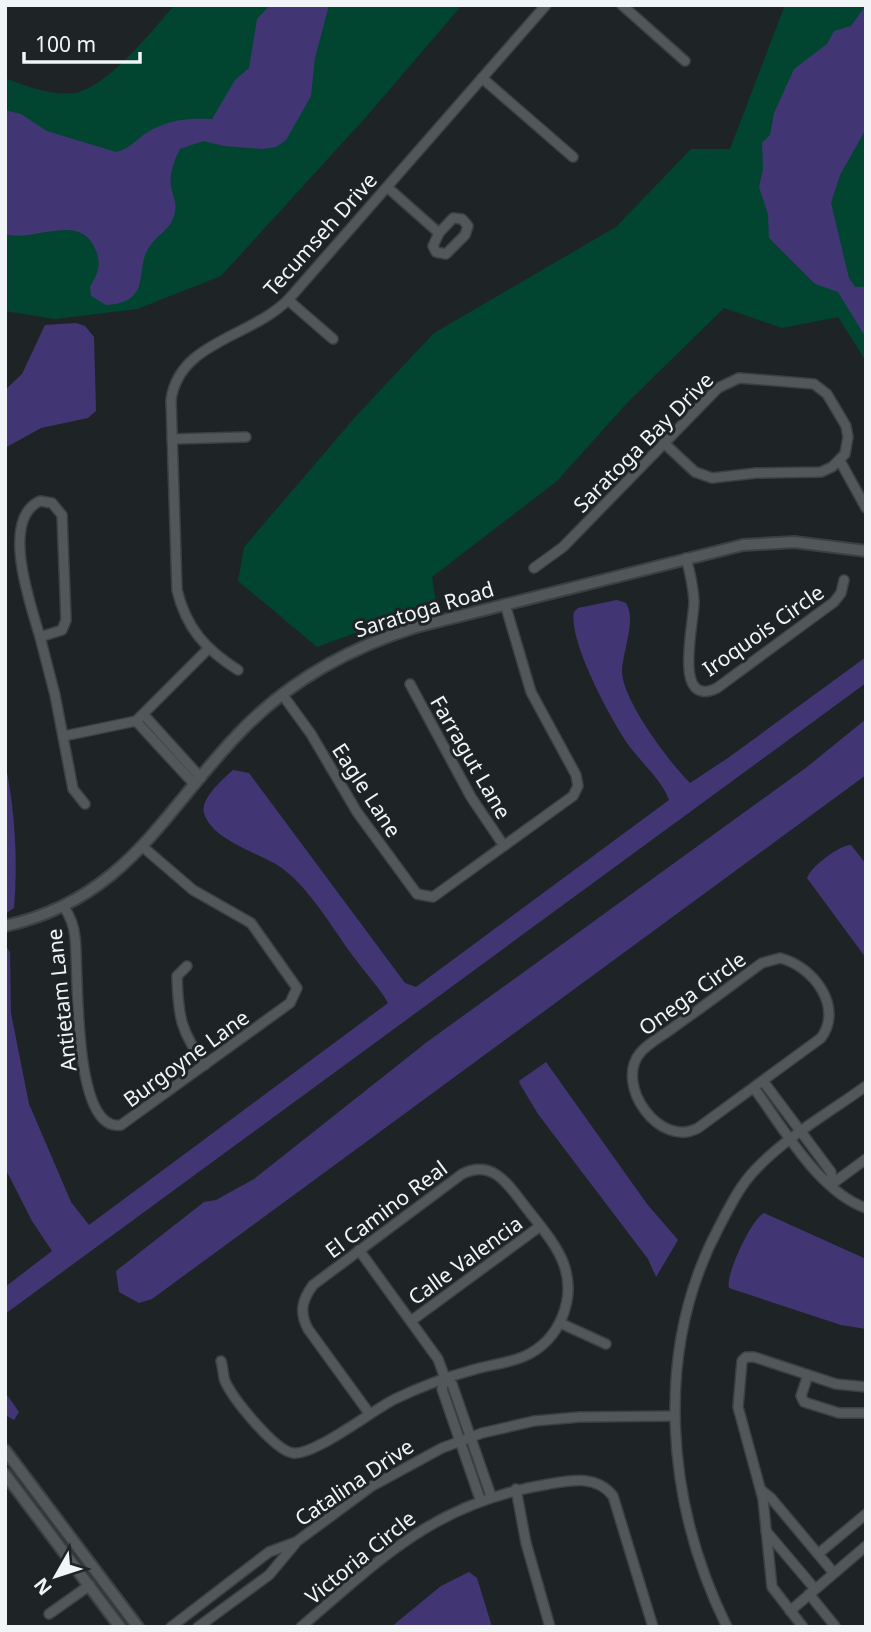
<svg xmlns="http://www.w3.org/2000/svg" width="871" height="1632" font-family="'Noto Sans',sans-serif">
<style>
.green{fill:#014530}
.water{fill:#413673}
.lines{fill:none;stroke-linecap:round;stroke-linejoin:round}
.minor-casing{stroke:#3b4042;stroke-width:12}
.tertiary-casing{stroke:#3b4042;stroke-width:14}
.minor{stroke:#52585a;stroke-width:9}
.tertiary{stroke:#52585a;stroke-width:10}
.labels{text-anchor:middle;dominant-baseline:central;stroke-width:6;stroke-linejoin:round;paint-order:stroke}
.street-label{font-size:21px;fill:#f1f5f7;stroke:#1e2426}
</style>
<rect width="100%" height="100%" fill="#1e2426"/>
<!-- green -->
<g class="green">
<path d="M175,5H462L366,117L221,276L137,309L55,319L5,311V78C26,86 51,96 74,93C108,88 152,30 175,5Z"/>
<path d="M785,5H866V361L838,317L782,328L724,308L627,403L557,481L432,577L436,603L317,647L238,581L244,547L357,415L434,333L616,227L691,149H730Z"/>
</g>
<!-- water -->
<g class="water">
<path d="M270,5H329L315,58L311,96L286,140L276,147L262,149L224,146L203,141L180,149C175,158 169,174 171,186C172,195 177,201 175,212C172,229 159,233 150,246C133,268 155,302 106,305L91,296L90,287C97,274 102,266 96,251C81,210 34,243 5,234V110L21,114L47,131L116,152C131,149 140,135 153,129C173,119 191,118 212,119L235,80L249,68L257,19Z"/>
<path d="M866,5V129L840,175L831,203L849,278L855,287H866V338L838,292L815,284L769,238L768,214L759,187L763,169L762,143L770,135L774,113L794,69L827,44L834,31L851,26Z"/>
<path d="M76,323L85,326L94,337L96,411L88,418L41,428L5,448V390L22,374L45,325Z"/>
<path d="M617,600L626,603C637,621 622,652 622,672C623,701 669,762 690,783L728,758L866,657V683L5,1314V1287L52,1251L32,1221L5,1168V945L10,952L11,1013L29,1104L71,1202L89,1225L388,1003C380,988 366,974 356,960C333,930 313,892 282,868C261,853 212,841 204,813C200,799 223,779 233,770L249,773L405,983L416,987L669,800C663,782 642,763 630,747C612,722 568,641 574,612L578,608Z"/>
<path d="M866,719V775L152,1299L139,1303L119,1292L116,1271L204,1202L216,1200L254,1179L427,1042L807,767Z"/>
<path d="M5,762C15,809 18,861 14,908L5,914Z"/>
<path d="M851,845L866,864V958L807,878C810,867 841,844 851,845Z"/>
<path d="M546,1062L647,1204L678,1240L656,1277L648,1259L538,1114L520,1084L519,1081Z"/>
<path d="M764,1213L866,1259V1329L841,1325L729,1288C725,1275 752,1218 764,1213Z"/>
<path d="M5,1392L19,1412L14,1420L5,1415Z"/>
<path d="M469,1572L477,1578L492,1627H391L441,1586Z"/>
</g>
<g class="lines">
<defs>
<g id="minor">
<path d="M622,5L685,61"/>
<path d="M482,78L573,157"/>
<path d="M387,187L439,233L453,218L462,219L468,226L465,235L446,254L436,252L433,246L439,233"/>
<path d="M288,300L333,339"/>
<path d="M172,439L246,437"/>
<path d="M840,461L866,508"/>
<path d="M40,501L52,503L62,515L66,620L62,630L40,637C30,603 0,519 40,501Z"/>
<path d="M686,558C690,572 693,586 694,601C695,619 671,710 717,688L834,602L841,593L844,580"/>
<path d="M534,568L563,547L718,388L739,378L814,384L827,394L846,426L848,437L845,454L832,467L821,472L756,473L712,478L695,472L665,444"/>
<path d="M40,637L55,695L73,789L85,804"/>
<path d="M238,670C206,650 186,628 177,590L171,400C179,342 249,338 288,300L546,5"/>
<path d="M410,684L471,797L504,846"/>
<path d="M282,694L311,734L357,812L417,894L433,897L573,796L578,786L576,775L531,692L505,604"/>
<path d="M144,715L201,778"/>
<path d="M136,721L195,785"/>
<path d="M64,736L136,721L208,649"/>
<path d="M64,907C70,916 74,926 75,937C79,967 71,1133 121,1125L290,1003L297,988L251,923L193,890L143,847"/>
<path d="M780,958C813,966 844,1007 821,1038L698,1128C660,1149 614,1085 640,1053C648,1043 664,1035 674,1027C704,1006 733,984 762,963Z"/>
<path d="M187,966L177,976C178,1017 181,1032 205,1065"/>
<path d="M763,1081L831,1172L832,1184"/>
<path d="M754,1088C782,1126 819,1192 866,1208"/>
<path d="M832,1184L866,1159"/>
<path d="M359,1250L438,1359L445,1378L452,1384L491,1496"/>
<path d="M411,1321L539,1227"/>
<path d="M560,1323L606,1344"/>
<path d="M221,1361C223,1367 223,1376 225,1381C233,1399 275,1451 293,1453C314,1456 371,1411 395,1399C418,1388 443,1378 469,1371C487,1365 507,1364 525,1356C560,1340 577,1298 563,1262C554,1240 535,1220 521,1201C505,1180 490,1160 462,1174L313,1285C302,1300 299,1312 308,1329L369,1413"/>
<path d="M808,1375L801,1396L804,1402L839,1413H866"/>
<path d="M445,1378L442,1389L480,1499"/>
<path d="M516,1489L526,1543L550,1627"/>
<path d="M761,1490L771,1498L833,1572"/>
<path d="M766,1531L815,1589"/>
<path d="M818,1554L866,1514"/>
<path d="M809,1594L835,1626"/>
<path d="M790,1611L866,1546"/>
<path d="M49,1614L90,1585"/>
<path d="M171,1627L269,1552L296,1542L372,1486L442,1448L482,1433L534,1421L580,1417L674,1416"/>
<path d="M198,1627L269,1575L295,1544"/>
<path d="M301,1627C384,1556 436,1502 549,1484C572,1480 597,1475 613,1496L653,1627"/>
<path d="M727,1627C666,1503 653,1351 719,1227C729,1208 740,1185 756,1169C786,1137 830,1112 866,1086"/>
<path d="M803,1627L772,1587L763,1499L738,1407L742,1361L746,1357H754L836,1384L866,1387"/>
</g>
<g id="tertiary">
<path d="M5,926C130,898 164,808 246,726C294,678 352,647 416,627L743,545L794,542L866,551"/>
<path d="M5,1450L138,1627"/>
<path d="M5,1474L120,1627"/>
</g>
</defs>
<!-- minor casing -->
<use href="#minor" class="minor-casing"/>
<!-- tertiary casing -->
<use href="#tertiary" class="tertiary-casing"/>
<!-- minor -->
<use href="#minor" class="minor"/>
<!-- tertiary -->
<use href="#tertiary" class="tertiary"/>
</g>
<g class="labels">
<!-- street labels -->
<g class="street-label">
<text transform="translate(320 234) rotate(-48)">Tecumseh Drive</text>
<text transform="translate(643 442) rotate(-45)">Saratoga Bay Drive</text>
<text transform="translate(424 609) rotate(-17)">Saratoga Road</text>
<text transform="translate(763 630) rotate(-35)">Iroquois Circle</text>
<text transform="translate(471 757) rotate(60)">Farragut Lane</text>
<text transform="translate(367 790) rotate(57)">Eagle Lane</text>
<text transform="translate(692 993) rotate(-36)">Onega Circle</text>
<text transform="translate(61 1000) rotate(-96)">Antietam Lane</text>
<text transform="translate(186 1058) rotate(-36)">Burgoyne Lane</text>
<text transform="translate(386 1209) rotate(-37)">El Camino Real</text>
<text transform="translate(465 1260) rotate(-36)">Calle Valencia</text>
<text transform="translate(354 1482) rotate(-34)">Catalina Drive</text>
<text transform="translate(360 1557) rotate(-39)">Victoria Circle</text>
</g>
</g>
<!-- border -->
<rect width="871" height="1632" fill="none" stroke="#f1f5f7" stroke-width="14"/>
<!-- north arrow -->
<g transform="translate(56 1576) rotate(231)" stroke="#1e2426" stroke-width="5" paint-order="stroke">
<path d="M0-5L12 26L0 18L-12 26Z" fill="#f1f5f7"/>
<text y="-10" font-size="19" font-weight="bold" text-anchor="middle" fill="#f1f5f7">N</text>
</g>
<!-- scale -->
<path d="M24 52v10h116v-10" fill="none" stroke="#f1f5f7" stroke-width="3.5"/>
<text x="35" y="52" font-size="21" fill="#f1f5f7" stroke="#1e2426" stroke-width="5" paint-order="stroke">100 m</text>
</svg>
